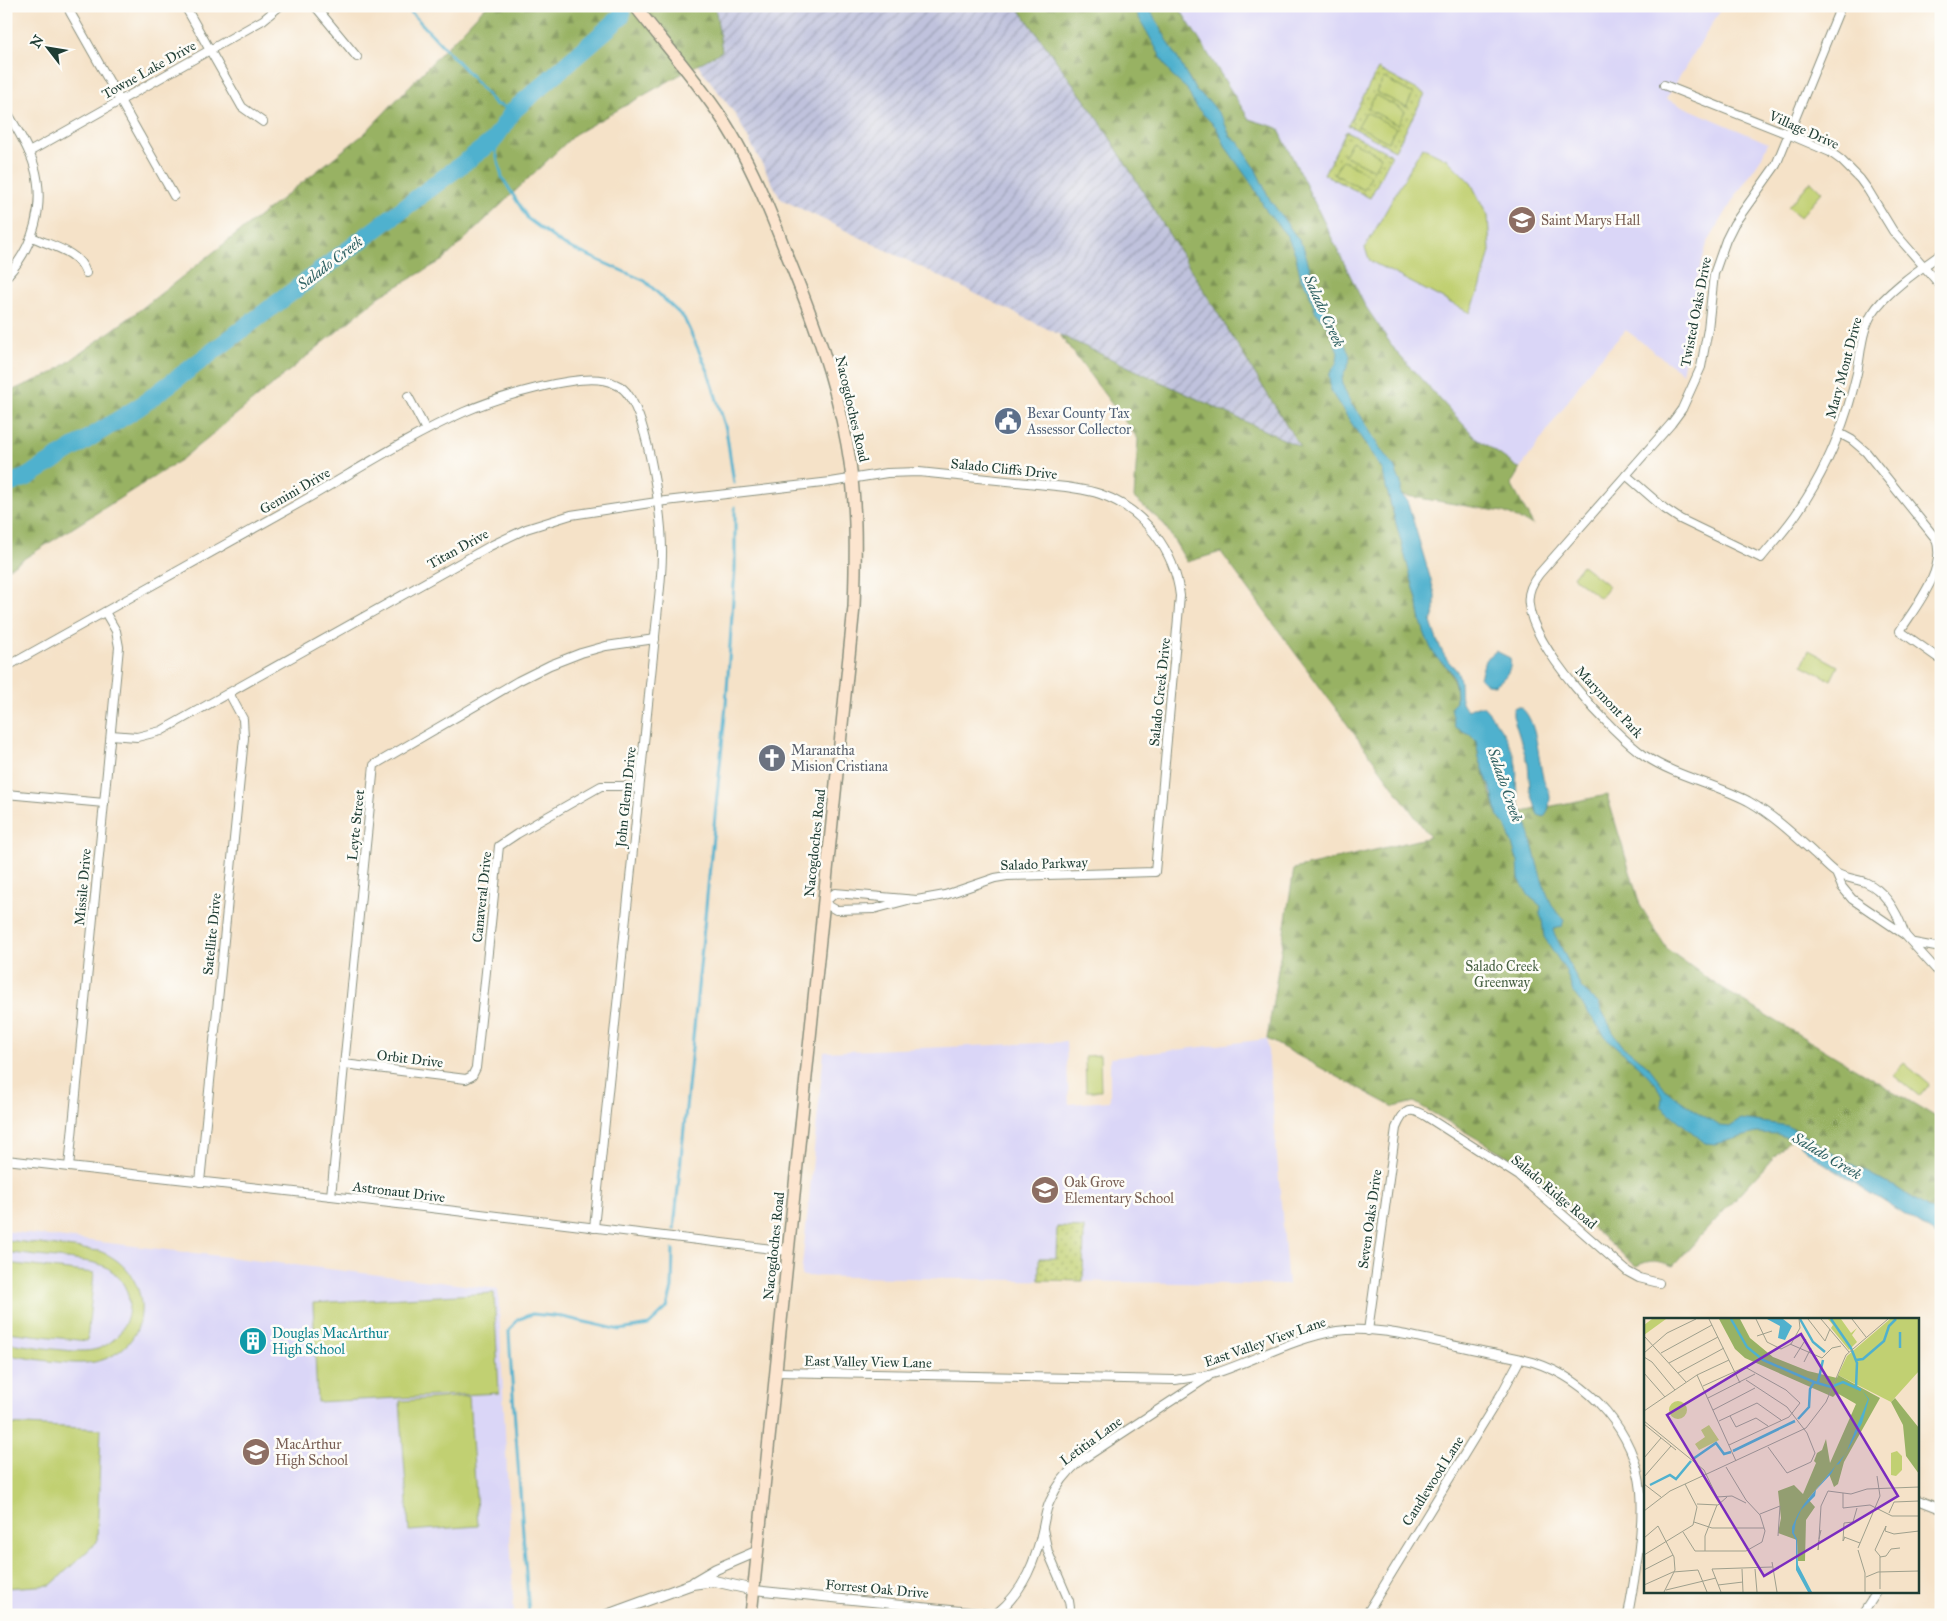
<svg xmlns="http://www.w3.org/2000/svg" width="1947" height="1621" font-family="'IM FELL Great Primer',serif">
<style>
.built{fill:#dad6f7}
.industrial{fill:url(#industrial-furrows)}
.grass{fill:url(#grass-dots);stroke:#708653}
.forest{fill:url(#forest-firs);stroke:#5c784c}
.garden{fill:#c1d072;stroke:#708653}
.water{fill:#50b1ce;stroke:#387781}
.lines{fill:none;stroke-linecap:round;stroke-linejoin:round}
.stream{stroke:#50b1ce;stroke-width:3}
.river{stroke:#50b1ce;stroke-width:18}
.minor-casing{stroke:#8a907e;stroke-width:10}
.tertiary-casing{stroke:#8a907e;stroke-width:12}
.secondary-casing{stroke:#8a907e;stroke-width:14}
.minor{stroke:#fff;stroke-width:8}
.tertiary{stroke:#fff;stroke-width:10}
.secondary{stroke:#fce5cf;stroke-width:11}
.labels{text-anchor:middle;dominant-baseline:central;stroke-width:5;stroke-linejoin:round;paint-order:stroke}
.street-label{font-size:14px;fill:#1f3d34;stroke:#fdfcf7}
.education-label{font-size:14px;fill:#785e54;stroke:#fdfcf7;text-anchor:start}
.service-label{font-size:14px;fill:#4e5e75;stroke:#fdfcf7;text-anchor:start}
.worship-label{font-size:14px;fill:#5b616d;stroke:#fdfcf7;text-anchor:start}
.park-label{font-size:14px;fill:#486244;stroke:#fdfcf7}
.culture-label{font-size:14px;fill:#0d838f;stroke:#fdfcf7;text-anchor:start}
.water-label{font-size:15px;font-style:italic;fill:#2e6062;stroke:#fdfcf7}
.inset-river{fill:none;stroke:#50b1ce;stroke-width:2.5}
.inset-road{fill:none;stroke:#9fa08d;stroke-width:1}
.view{fill:#7b2cbf;fill-opacity:0.15;stroke:#7b2cbf;stroke-width:2.5}
.inset-edge{fill:none;stroke:#1f3d34;stroke-width:2.5}
</style>
<defs>
<pattern id="industrial-furrows" width="10" height="10" patternUnits="userSpaceOnUse" patternTransform="scale(1.25)"><rect width="10" height="10" fill="#c0c2dd"/><path d="M-1 1l2-2M0 10L10 0M9 11l2-2" fill="none" stroke="#9b9fb4"/></pattern>
<pattern id="grass-dots" width="8" height="8" patternUnits="userSpaceOnUse" patternTransform="scale(1.25)"><rect width="8" height="8" fill="#c1d072"/><path d="M2 2h.1M6 6h.1" fill="none" stroke="#9caa5e" stroke-width="1.8" stroke-linecap="round"/></pattern>
<pattern id="forest-firs" width="22" height="20" patternUnits="userSpaceOnUse" patternTransform="scale(1.25)"><rect width="22" height="20" fill="#98b264"/><path d="M5 1l3.5 6h-7zM16 11l3.5 6h-7z" fill="#7b9253"/></pattern>
</defs>
<rect width="100%" height="100%" fill="#fdfcf7"/>
<filter id="ink" filterUnits="userSpaceOnUse"><feTurbulence type="fractalNoise" baseFrequency=".02" numOctaves="2"/><feDisplacementMap in="SourceGraphic" scale="10" xChannelSelector="R" yChannelSelector="G"/><feConvolveMatrix kernelMatrix="1 2 1 2 8 2 1 2 1" color-interpolation-filters="sRGB"/></filter>
<filter id="wash" filterUnits="userSpaceOnUse"><feTurbulence type="fractalNoise" baseFrequency=".0096" numOctaves="4" result="noise"/><feDisplacementMap in="SourceGraphic" scale="20" xChannelSelector="R" yChannelSelector="G"/><feGaussianBlur stdDeviation="1.12" result="paint"/><feColorMatrix in="noise" values="0 0 0 0 0 0 0 0 0 0 0 0 0 0 0 0 0 1.4 0 .05"/><feComposite in="paint" operator="in"/></filter>
<g filter="url(#wash)">
<rect width="100%" height="100%" fill="#f5e2c8"/>
<!-- built -->
<g class="built">
<path d="M1178,6H1723L1666,99L1768,143L1760,160L1735,197L1707,244L1697,279L1691,330L1682,373L1626,330L1592,367L1520,469L1475,437L1397,353L1364,304L1278,128L1249,119Z"/>
<path d="M1267,1039L1288,1285L801,1276L824,1052L1066,1042L1069,1104L1110,1101V1058Z"/>
<path d="M6,1231L498,1289L514,1615H6Z"/>
</g>
<!-- industrial -->
<path class="industrial" d="M715,6H1017L1099,120L1300,448L1060,335L781,199L735,114L698,65L722,51Z"/>
<!-- grass -->
<g class="grass">
<path d="M1378,69L1425,94L1395,150L1348,125Z"/>
<path d="M1346,131L1392,155L1370,198L1324,174Z"/>
<path d="M1057,1227L1084,1228L1083,1281L1039,1280V1258H1056Z"/>
</g>
<!-- forest -->
<g class="forest">
<path d="M486,6H715L722,51L575,134L443,260L380,296L182,459L6,570V393L53,373L136,313L364,134Z"/>
<path d="M1017,6H1178L1249,119L1278,128L1364,304L1397,353L1475,437L1520,469L1511,484L1533,525L1503,512L1401,495L1388,496L1410,570L1418,603L1419,612L1437,658L1449,669L1456,688V702L1460,731L1471,735L1476,740L1479,758L1498,817L1607,795L1640,905L1667,949L1721,988L1941,1120V1216L1900,1190L1838,1157L1798,1131L1673,1266C1659,1260 1650,1259 1636,1266L1519,1163L1414,1102L1394,1107L1267,1039L1294,869L1430,837L1221,552L1187,562L1164,524L1134,498L1138,439L1060,335L1300,447L1099,120Z"/>
</g>
<!-- garden -->
<g class="garden">
<path d="M1384,78L1413,94L1406,107L1376,92Z"/>
<path d="M1375,95L1405,111L1398,125L1368,109Z"/>
<path d="M1366,112L1396,128L1388,142L1358,126Z"/>
<path d="M1352,141L1381,156L1374,170L1344,155Z"/>
<path d="M1422,147L1447,159L1471,183L1488,216L1490,251L1481,286L1470,313L1370,261L1365,248Z"/>
<path d="M1342,160L1371,176L1364,190L1334,174Z"/>
<path d="M1811,181L1822,192L1800,217L1788,207Z"/>
<path d="M1582,565L1609,586L1600,598L1573,577Z"/>
<path d="M1809,650L1838,666L1831,680L1802,665Z"/>
<path d="M1100,1055L1101,1091H1086L1085,1056Z"/>
<path d="M1904,1063L1929,1084L1919,1096L1893,1075Z"/>
<path d="M6,1240L99,1251C150,1269 158,1338 105,1359C82,1369 32,1358 6,1355V1343C28,1345 74,1354 93,1350C115,1346 130,1324 129,1302C128,1287 118,1273 104,1266C93,1261 79,1261 67,1259C47,1257 26,1255 6,1252Z"/>
<path d="M6,1263L94,1273L87,1341L6,1332Z"/>
<path d="M494,1293L499,1393L317,1402L313,1303Z"/>
<path d="M469,1396L478,1526L409,1531L400,1401Z"/>
<path d="M6,1424L101,1429L97,1542L51,1585L6,1588Z"/>
</g>
<!-- water -->
<g class="water">
<path d="M1135,6H1148L1196,91L1210,102L1223,119L1230,136L1239,143L1254,166L1270,200L1303,246L1319,298L1341,335L1350,356L1349,363L1342,378L1344,389L1351,404L1361,416L1379,447L1394,467L1401,483V495L1407,500L1435,594V611L1431,622C1435,635 1439,647 1446,658C1449,663 1456,668 1458,673C1463,685 1456,703 1468,710L1477,706H1483C1497,721 1513,745 1516,765C1518,774 1515,783 1517,792C1518,804 1525,816 1528,828C1534,849 1545,908 1564,919L1562,927L1554,929L1553,931L1582,989L1598,1003L1613,1032L1622,1045L1648,1066L1667,1091L1694,1110L1720,1126L1730,1127L1741,1119L1788,1126L1805,1135L1838,1157L1900,1190L1941,1216V1238L1816,1158L1798,1142L1777,1134L1756,1133L1715,1144L1705,1143L1661,1106L1662,1097L1656,1084L1639,1066L1609,1041L1573,992L1566,971L1544,937L1542,919L1540,915L1541,906L1529,896L1519,879L1518,862L1506,826L1498,817L1492,793L1479,758L1476,740L1471,735L1455,727L1451,707L1456,702C1456,691 1456,677 1448,668C1445,664 1440,662 1437,658C1427,645 1419,619 1418,603L1386,487L1383,471L1331,392L1329,375L1337,362L1338,352L1329,328L1315,311L1308,289L1301,279L1295,253L1287,236L1267,212L1253,186L1227,149L1216,127L1195,106L1187,89L1171,75L1138,16Z"/>
<path d="M1496,651L1510,658C1513,670 1504,679 1495,685L1487,684L1480,678L1485,660Z"/>
<path d="M1515,707H1520C1537,718 1538,758 1543,777C1544,783 1549,789 1550,795C1550,803 1549,812 1544,817L1538,815L1530,789L1528,764L1513,716V710Z"/>
</g>
<g class="lines">
<!-- stream -->
<g class="stream">
<path d="M405,6L471,76L495,104L514,110"/>
<path d="M493,141L502,177L528,219L562,244L645,281L684,318L708,371L726,429L734,483"/>
<path d="M674,1229L726,705L735,569V507"/>
<path d="M529,1615L511,1367L509,1331L517,1320L532,1314L563,1317L620,1330L649,1325L667,1308L672,1288L673,1250"/>
</g>
<!-- river -->
<path class="river" d="M6,485L27,477L139,407L493,141L514,110L621,17L623,6"/>
</g>
</g>
<g filter="url(#ink)">
<g class="lines">
<defs>
<g id="minor">
<path d="M68,6L70,12L174,196"/>
<path d="M185,6L242,107L263,122"/>
<path d="M315,6L357,57"/>
<path d="M1664,85L1788,134L1830,152L1841,160L1860,179L1868,190L1893,231L1941,286"/>
<path d="M6,110C16,128 28,146 34,165C46,204 34,247 6,277"/>
<path d="M29,152L263,20L280,6"/>
<path d="M32,237C51,246 79,251 86,273"/>
<path d="M408,396L426,430"/>
<path d="M1839,433L1852,440L1866,452L1936,539C1947,569 1916,606 1900,631L1941,660"/>
<path d="M1626,475L1665,509L1680,519L1761,558C1774,542 1788,527 1799,510C1820,479 1836,445 1847,410C1851,398 1854,385 1857,373C1861,353 1861,332 1872,314C1885,293 1920,269 1941,254"/>
<path d="M6,667C105,612 204,556 303,501C357,470 408,437 464,412C494,399 587,368 615,384C620,386 626,391 629,396C649,425 662,516 662,552C662,570 660,589 658,607L594,1228"/>
<path d="M111,735L137,737L161,731L490,546L526,529L571,515L657,502L831,482L887,473L919,472L1066,487C1078,489 1089,490 1100,494C1144,509 1175,551 1180,596L1155,872L1007,876L995,878L945,895L917,900L835,893L824,903L836,910L874,909L908,900"/>
<path d="M6,794L104,803"/>
<path d="M1836,873L1842,887L1852,899L1905,935C1898,914 1886,891 1865,882C1856,879 1845,878 1836,873C1828,868 1821,859 1814,853C1793,834 1773,815 1748,801C1716,784 1675,776 1645,756C1610,732 1533,647 1529,605C1527,593 1532,583 1539,574L1671,424L1682,409L1701,367L1708,329L1714,274L1726,240L1734,224L1776,165L1841,6"/>
<path d="M1905,935L1941,975"/>
<path d="M1914,943L1941,948"/>
<path d="M344,1064L466,1079L472,1076L476,1068L499,846L517,834L601,786H622L639,789"/>
<path d="M6,1160L331,1196L789,1251"/>
<path d="M69,1167L119,647L116,631L105,612"/>
<path d="M200,1182L244,738L243,719L229,693"/>
<path d="M331,1196L374,765L518,681L550,665L581,653L606,646L655,639"/>
<path d="M1368,1331L1396,1128C1404,1109 1410,1106 1427,1117L1519,1176L1628,1272L1639,1278L1659,1283"/>
<path d="M776,1372L1175,1380C1188,1378 1203,1377 1216,1373C1256,1360 1294,1338 1337,1331C1380,1325 1425,1340 1467,1348C1489,1353 1512,1356 1533,1362C1590,1380 1635,1432 1641,1491C1644,1530 1635,1576 1628,1615"/>
<path d="M1918,1500L1941,1509"/>
<path d="M1043,1529L1048,1552L1069,1601L1071,1615"/>
<path d="M754,1590L1000,1615"/>
<path d="M997,1613C1024,1591 1036,1560 1043,1527C1045,1518 1046,1509 1050,1501C1057,1485 1067,1472 1080,1461L1208,1377"/>
<path d="M1366,1615L1503,1391L1520,1359"/>
<path d="M1862,1615L1877,1592"/>
</g>
<g id="tertiary">
<path d="M694,1582L716,1569L758,1551"/>
<path d="M607,1615L692,1584L714,1581L754,1590"/>
</g>
<path id="secondary" d="M635,6C664,43 695,78 721,117C748,157 768,205 785,250C811,313 835,377 847,444C857,498 856,552 854,607L751,1615"/>
</defs>
<!-- minor casing -->
<use href="#minor" class="minor-casing"/>
<!-- tertiary casing -->
<use href="#tertiary" class="tertiary-casing"/>
<!-- secondary casing -->
<use href="#secondary" class="secondary-casing"/>
<!-- minor -->
<use href="#minor" class="minor"/>
<!-- tertiary -->
<use href="#tertiary" class="tertiary"/>
<!-- secondary -->
<use href="#secondary" class="secondary"/>
</g>
</g>
<!-- icons -->
<defs>
<symbol id="school-disc" viewBox="-11 -11 22 22"><circle r="9.5" fill="#8d6e63" stroke="#fdfcf7"/><path d="M0-5L7-2L0 1L-7-2ZM-4 1L0 2.5L4 1V4Q0 6-4 4Z" fill="#fff"/></symbol>
<symbol id="civic-disc" viewBox="-11 -11 22 22"><circle r="9.5" fill="#5c6f8a" stroke="#fdfcf7"/><path d="M-.6-6.5H3V-4.5H.6V-3L4-1V1h2V6H-6V1h2V-1L-.6-3ZM-1.2 2.5V6h2.4V2.5Z" fill="#fff"/></symbol>
<symbol id="church-disc" viewBox="-11 -11 22 22"><circle r="9.5" fill="#6b7280" stroke="#fdfcf7"/><path d="M-1.2-6h2.4v3.5h3.3v2.4h-3.3V6h-2.4V-.1h-3.3v-2.4h3.3Z" fill="#fff"/></symbol>
<symbol id="building-disc" viewBox="-11 -11 22 22"><circle r="9.5" fill="#0f9aa8" stroke="#fdfcf7"/><path d="M-4-6H4V6H1V3H-1V6H-4ZM-2.5-4.3h1.7v1.8h-1.7ZM.8-4.3h1.7v1.8H.8ZM-2.5-1h1.7V.8h-1.7ZM.8-1h1.7V.8H.8Z" fill="#fff"/></symbol>
</defs>
<g fill-rule="evenodd">
<use href="#school-disc" x="1506" y="204" width="32" height="32"/>
<use href="#civic-disc" x="992" y="405" width="32" height="32"/>
<use href="#church-disc" x="756" y="742" width="32" height="32"/>
<use href="#school-disc" x="1029" y="1174" width="32" height="32"/>
<use href="#building-disc" x="237" y="1325" width="32" height="32"/>
<use href="#school-disc" x="240" y="1436" width="32" height="32"/>
</g>
<g class="labels">
<!-- street labels -->
<g class="street-label">
<text transform="translate(149 70) rotate(-29)">Towne Lake Drive</text>
<text transform="translate(1804 130) rotate(24)">Village Drive</text>
<text transform="translate(1696 312) rotate(-79)">Twisted Oaks Drive</text>
<text transform="translate(1844 368) rotate(-75)">Mary Mont Drive</text>
<text transform="translate(852 409) rotate(77)">Nacogdoches Road</text>
<text transform="translate(1004 469) rotate(6)">Salado Cliffs Drive</text>
<text transform="translate(295 491) rotate(-30)">Gemini Drive</text>
<text transform="translate(458 549) rotate(-29)">Titan Drive</text>
<text transform="translate(1160 692) rotate(-84)">Salado Creek Drive</text>
<text transform="translate(1609 702) rotate(47)">Marymont Park</text>
<text transform="translate(626 797) rotate(-84)">John Glenn Drive</text>
<text transform="translate(356 825) rotate(-84)">Leyte Street</text>
<text transform="translate(815 843) rotate(-84)">Nacogdoches Road</text>
<text transform="translate(1044 864) rotate(-2)">Salado Parkway</text>
<text transform="translate(83 887) rotate(-85)">Missile Drive</text>
<text transform="translate(482 897) rotate(-84)">Canaveral Drive</text>
<text transform="translate(212 934) rotate(-84)">Satellite Drive</text>
<text transform="translate(410 1059) rotate(7)">Orbit Drive</text>
<text transform="translate(399 1192) rotate(7)">Astronaut Drive</text>
<text transform="translate(1554 1192) rotate(40)">Salado Ridge Road</text>
<text transform="translate(1370 1219) rotate(-82)">Seven Oaks Drive</text>
<text transform="translate(774 1246) rotate(-84)">Nacogdoches Road</text>
<text transform="translate(1265 1342) rotate(-19)">East Valley View Lane</text>
<text transform="translate(868 1362) rotate(1)">East Valley View Lane</text>
<text transform="translate(1091 1441) rotate(-36)">Letitia Lane</text>
<text transform="translate(1433 1481) rotate(-58)">Candlewood Lane</text>
<text transform="translate(877 1589) rotate(5)">Forrest Oak Drive</text>
</g>
<!-- education labels -->
<g class="education-label">
<text x="1541" y="220">Saint Marys Hall</text>
<text x="1064" y="1182">Oak Grove<tspan x="1064" dy="16">Elementary School</tspan></text>
<text x="275" y="1444">MacArthur<tspan x="275" dy="16">High School</tspan></text>
</g>
<!-- service labels -->
<g class="service-label">
<text x="1027" y="413">Bexar County Tax<tspan x="1027" dy="16">Assessor Collector</tspan></text>
</g>
<!-- worship labels -->
<g class="worship-label">
<text x="791" y="750">Maranatha<tspan x="791" dy="16">Mision Cristiana</tspan></text>
</g>
<!-- park labels -->
<g class="park-label">
<text x="1502" y="966">Salado Creek<tspan x="1502" dy="16">Greenway</tspan></text>
</g>
<!-- culture labels -->
<g class="culture-label">
<text x="272" y="1333">Douglas MacArthur<tspan x="272" dy="16">High School</tspan></text>
</g>
<!-- water labels -->
<g class="water-label">
<text transform="translate(330 263) rotate(-37)">Salado Creek</text>
<text transform="translate(1324 311) rotate(66)">Salado Creek</text>
<text transform="translate(1505 785) rotate(71)">Salado Creek</text>
<text transform="translate(1827 1156) rotate(31)">Salado Creek</text>
</g>
</g>
<!-- overview -->
<g transform="translate(1644 1318)">
<rect width="275" height="275" fill="#f5e2c8"/>
<path d="M8,1H22L0,17V7ZM184,1H197L207,15L213,10L208,17L213,24L205,32L187,10L189,7ZM246,1H275V53L247,84L194,57L203,38Z" fill="#c1d072"/>
<path d="M75,1H96L106,20L129,39L164,53L193,60L194,57L236,80L200,144L194,166L190,169L185,156L164,181L171,189L162,202L161,243H154L153,222L134,215L137,200L134,173L150,167L159,176L172,145L170,143L173,135L178,132L182,121L186,145L212,86L193,75L189,79L101,40L91,31ZM251,80L275,110V156L262,138L259,107L247,84Z" fill="#98b264"/>
<path d="M275,3V29L267,19L272,15L268,13L269,8ZM25 92a9 9 0 1 1 18 0a9 9 0 1 1-18 0ZM65,107L75,122L55,132L51,126L61,119L57,112ZM253,133L258,138V152L252,158L247,157V135Z" fill="#c1d072"/>
<path d="M123,1H139L148,8L141,22L134,20L136,8ZM218,72L225,81L218,105L206,128L195,146L192,147L187,156L172,172L171,178L157,192L152,203L150,215L153,221L154,247L168,274H164L152,252V222L148,215V209L154,196L160,186L202,135L224,81Z" fill="#50b1ce"/>
<path class="inset-river" d="M87,1L103,29L119,42L170,64L187,69L199,64L217,72M156,1L169,24L181,34M187,1L207,30M256,14V30M207,30L213,45L212,69M212,42L219,41L240,23L245,8L252,1M174,64L179,42M154,101L165,89L166,71L170,64M89,133L151,103M49,141L72,125L80,136L87,134M6,167L26,157L32,161L47,143"/>
<path class="inset-road" d="M65,1L96,65M112,1L123,24L137,31L147,26L156,10L155,1M164,1L181,23L186,11M177,1L205,34M208,1L222,19M113,18L128,13M1,19L42,64M146,26L178,40L188,30L197,28M0,35L23,15L52,1M17,35L68,7M0,39L8,44L31,72M150,40L162,21M160,44L167,30M25,45L74,19M0,55L21,79M34,55L80,30M53,57L92,143M102,62L143,89L163,115L171,135L167,144L143,155L124,129M59,68L101,49L142,72L156,85L145,99L85,127M64,80L111,56M69,92L111,70M0,93L53,57L85,42M86,98L92,109L112,100L124,108M0,103L60,152L73,179M75,103L113,85L137,102M0,106L32,132M0,140L17,120M0,159L27,128M0,166L17,179M199,175V190L226,187L248,198H275M73,179L88,178L102,185M53,186L74,187L83,179M0,193L26,173L162,110L182,84L202,37L244,1M245,195L250,184L275,183M116,196L136,188L134,218M50,204L68,210H120M177,212L175,221L177,188L184,173L207,176L223,171L275,169M241,213L250,216L275,213M39,214L51,233H102L118,224L121,213L116,197L102,182L82,149M200,219L216,225M201,219L199,223L200,205L209,204L213,190M0,220L14,208L30,239L31,252L20,274M175,222L174,232L175,221M214,230L236,178L233,158M214,232L221,255V274M61,233V218L73,187M0,237L49,207L53,189L41,166M236,239L242,238L247,231L256,230M128,244L133,274M98,251L99,274M111,251L113,274M0,252L29,237M222,259L234,254L275,253M0,267L29,254L54,252L63,274M74,267L99,264M236,271V238L231,232L242,208L241,213M22,272L72,260M77,274L68,251L128,249"/>
<path class="view" d="M157,16L254,178L120,258L23,97Z"/>
<rect width="275" height="275" class="inset-edge"/>
</g>
<!-- margin -->
<rect width="1947" height="1621" fill="none" stroke="#fdfcf7" stroke-width="25"/>
<!-- north arrow -->
<g transform="translate(48 48) rotate(301)" stroke="#fdfcf7" stroke-width="4" paint-order="stroke">
<path d="M0-4L9 19L0 12L-9 19Z" fill="#1f3d34"/>
<text y="-8" font-size="14" font-weight="bold" text-anchor="middle" fill="#1f3d34">N</text>
</g>
</svg>
